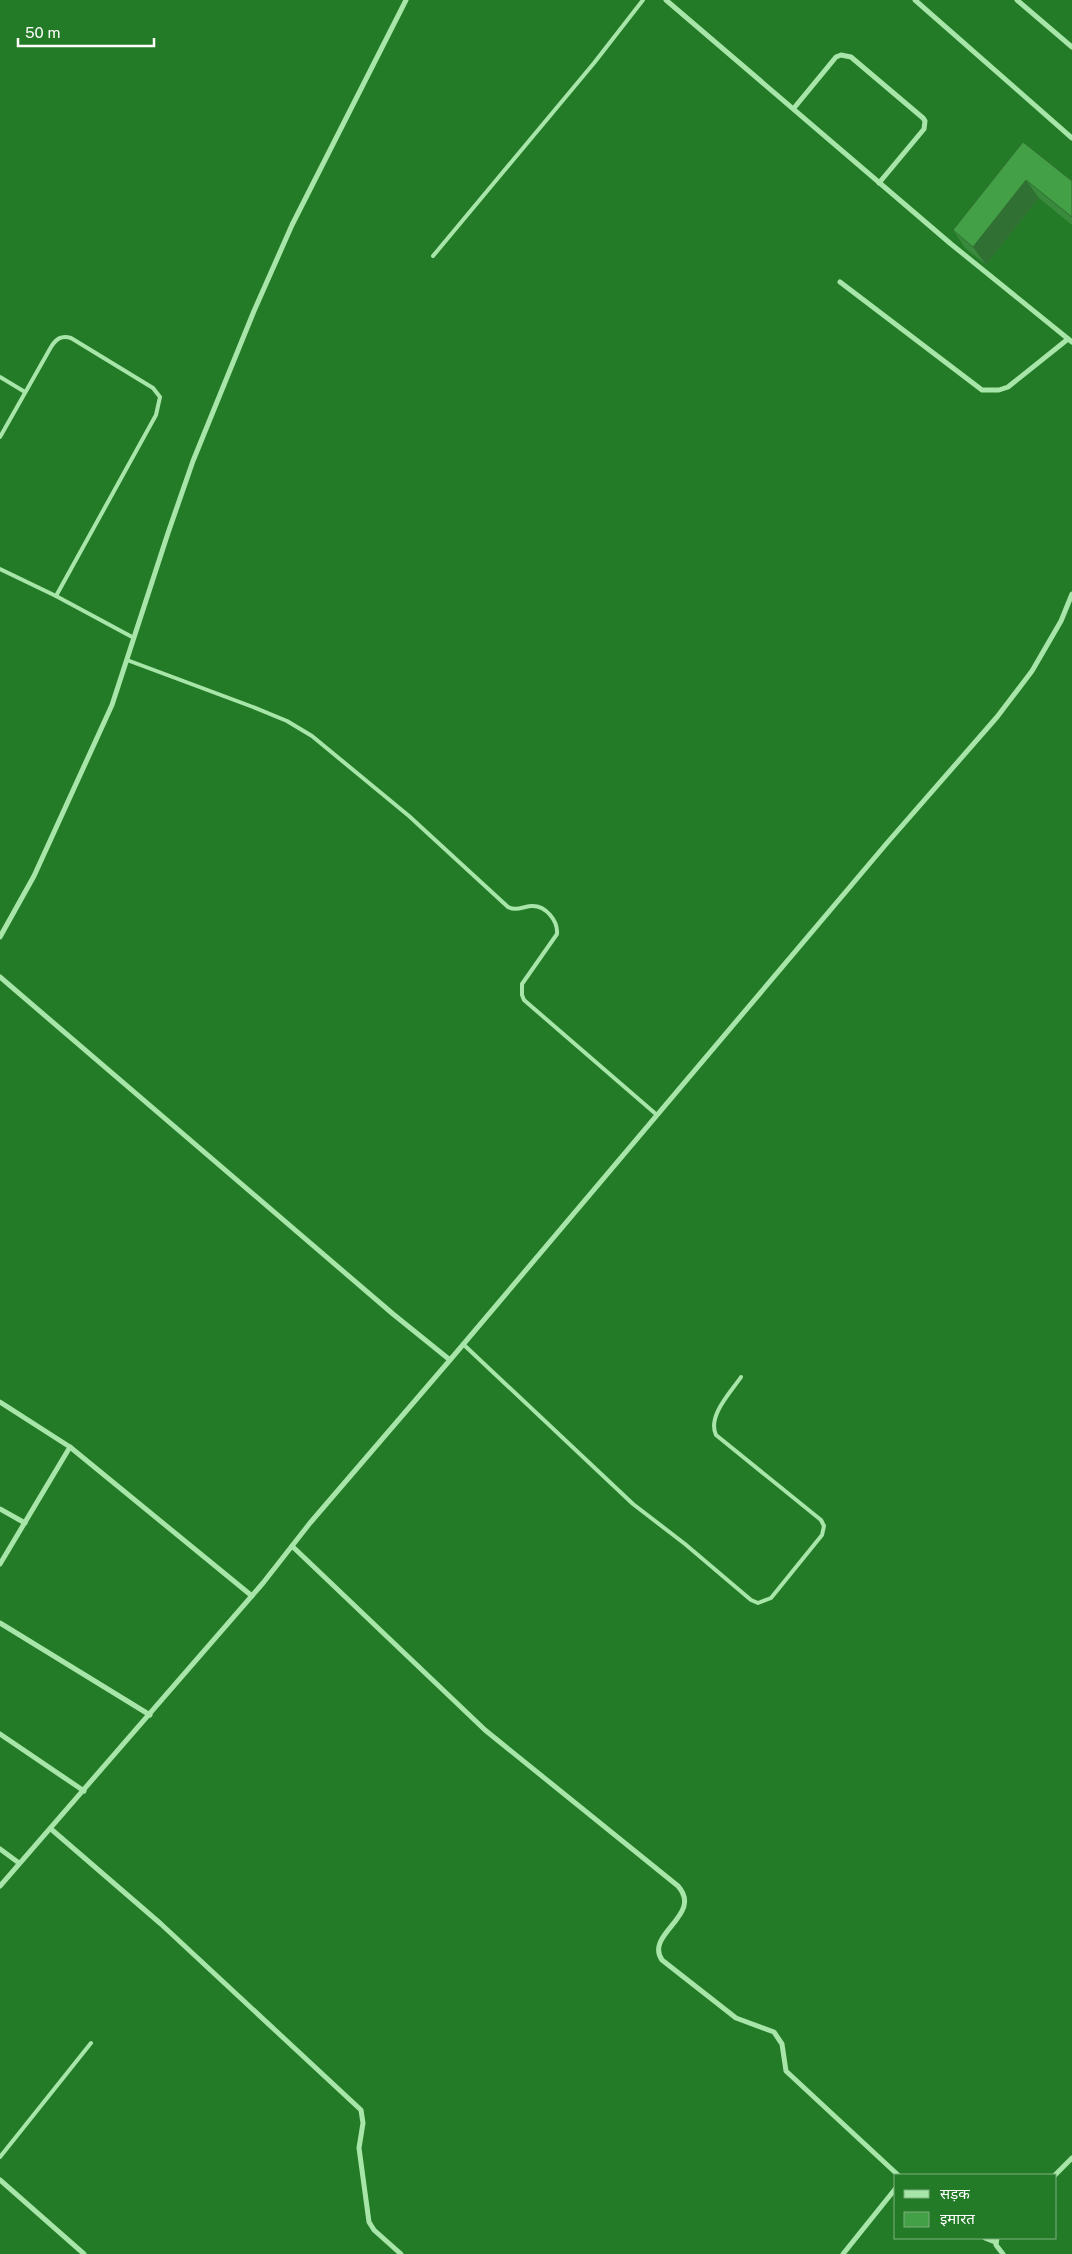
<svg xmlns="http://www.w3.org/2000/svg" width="1072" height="2254" font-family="'Public Sans','Noto Sans Devanagari',sans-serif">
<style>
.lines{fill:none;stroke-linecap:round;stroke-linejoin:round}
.lane{stroke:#a7e5a9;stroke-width:4}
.street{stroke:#a7e5a9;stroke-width:5}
.wall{fill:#3a8a3d}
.shaded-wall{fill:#307032}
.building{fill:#44a047;stroke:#307032}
</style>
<rect width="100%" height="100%" fill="#247b27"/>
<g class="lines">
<!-- lane -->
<g class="lane">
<path d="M433,256L594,63L643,0"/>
<path d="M0,377L25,392"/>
<path d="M0,437L51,347C56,339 61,335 71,338L153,388L160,397L156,415L56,596"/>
<path d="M0,569L56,596L134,638"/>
<path d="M127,660L253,707L287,721L312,736L409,816L508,907C516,911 522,907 531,906C546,905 558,921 557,934L522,984V995L524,1000L657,1115"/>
<path d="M463,1344L633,1504L685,1544L751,1600L758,1603L771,1598L822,1535L824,1526L821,1520L716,1435C707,1416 731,1392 741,1377"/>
<path d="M0,2157L91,2043"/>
</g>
<!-- street -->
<g class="street">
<path d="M666,0L951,244L1072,342"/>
<path d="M915,0L1072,138"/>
<path d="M1017,0L1072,47"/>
<path d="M794,108L836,57L841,55L851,57L923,118L925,121L924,129L879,183"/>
<path d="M840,282L982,390H999L1008,387L1068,339"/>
<path d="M0,937L34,876L112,705L168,533L193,461L254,311L292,225L406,0"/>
<path d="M0,977L393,1314L450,1360"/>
<path d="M0,1402L70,1447L252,1596"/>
<path d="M0,1509L25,1523"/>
<path d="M292,1546L485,1730L678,1886C704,1915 644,1934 662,1960L736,2018L774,2032L782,2044L786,2071L898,2175"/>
<path d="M0,1564L70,1447"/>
<path d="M0,1623L150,1715"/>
<path d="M0,1734L84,1791"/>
<path d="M51,1829L161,1924L361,2110L363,2123L359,2148L369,2222L374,2230L401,2254"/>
<path d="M0,1849L19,1863"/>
<path d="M0,1886L263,1583L310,1523L450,1360L887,843L997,717L1032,671L1061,621L1072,594"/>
<path d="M1055,2175L1072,2158"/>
<path d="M0,2180L84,2254"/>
<path d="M985,2238L995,2242"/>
<path d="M997,2238L996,2245L1003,2254"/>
<path d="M843,2254L896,2188"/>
</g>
</g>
<!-- wall -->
<path class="wall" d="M1023,142L1072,181V225L1039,198L986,265L965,248L953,230Z"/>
<!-- shaded-wall -->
<path class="shaded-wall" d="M1026,180L1039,198L986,265L973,247Z"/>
<!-- building -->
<path class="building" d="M1023,142L1072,181V217L1026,180L973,247L953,230Z"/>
<!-- legend -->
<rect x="894" y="2174" width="162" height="65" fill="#247b27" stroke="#7cb07d"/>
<rect x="904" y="2190" width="25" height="8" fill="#a7e5a9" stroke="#7cb07d"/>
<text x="940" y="2199" font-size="15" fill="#ffffff">सड़क</text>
<rect x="904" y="2212" width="25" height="15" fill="#44a047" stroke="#7cb07d"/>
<text x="940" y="2224" font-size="15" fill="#ffffff">इमारत</text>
<!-- scale -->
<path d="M18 38v8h136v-8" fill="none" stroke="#ffffff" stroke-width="2.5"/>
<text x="25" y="38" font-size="15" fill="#ffffff" stroke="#247b27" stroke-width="4" paint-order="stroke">50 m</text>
</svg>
